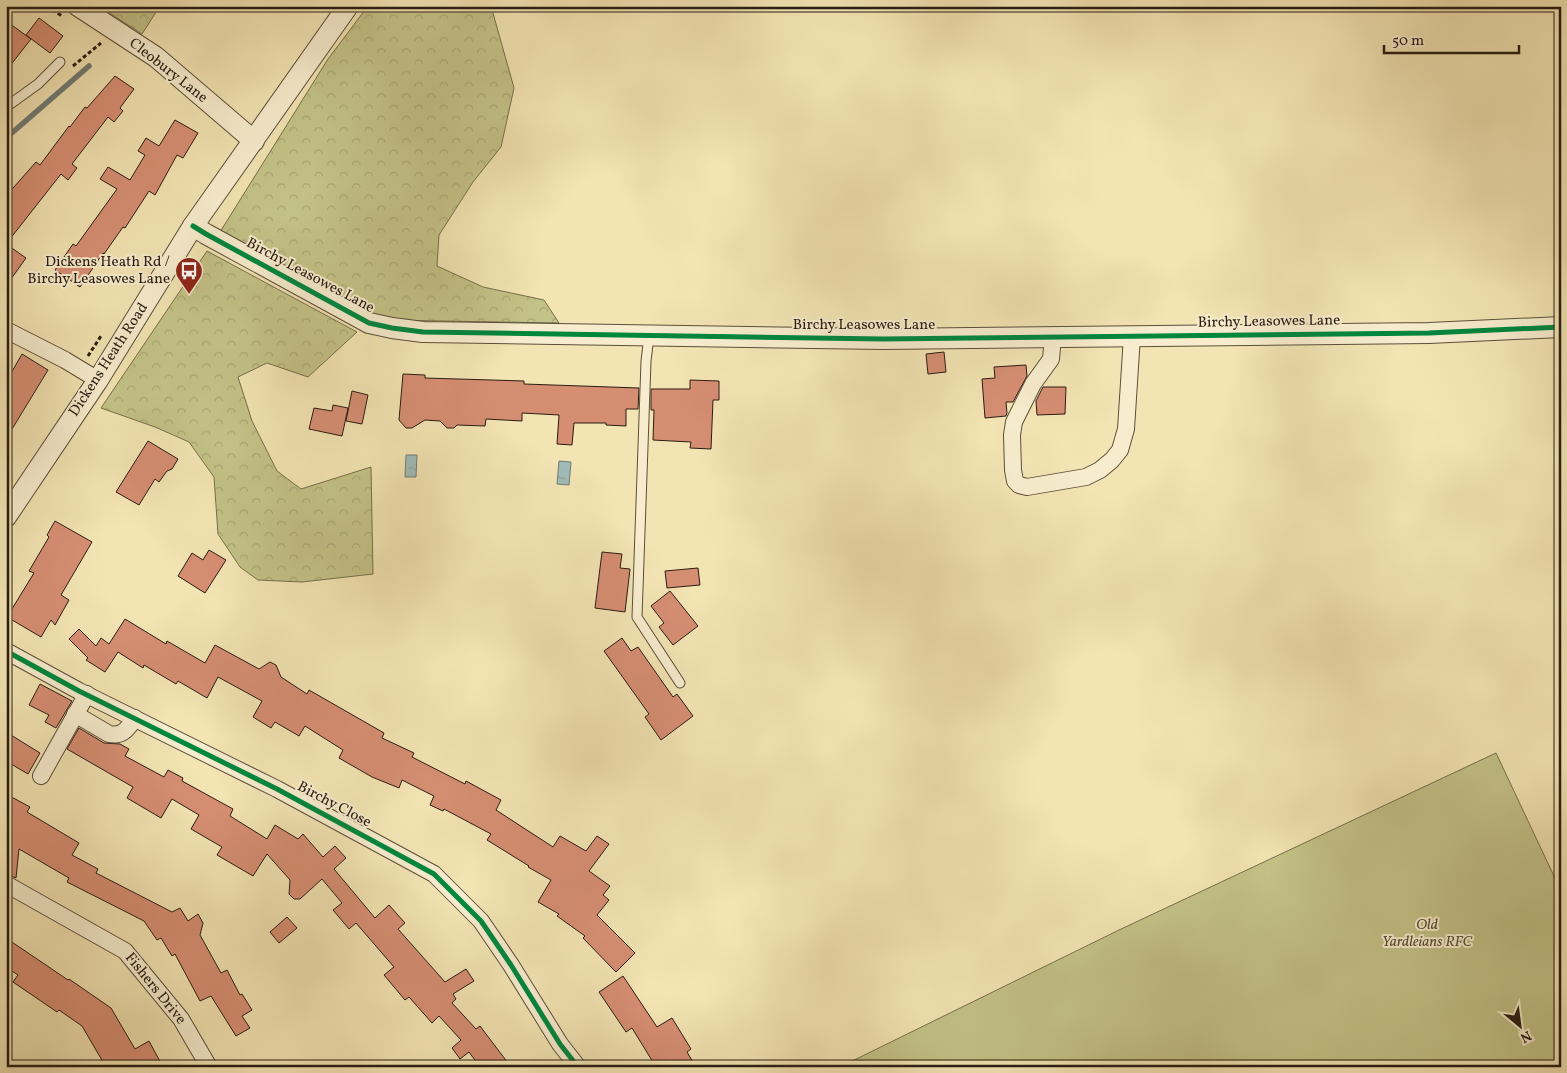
<svg xmlns="http://www.w3.org/2000/svg" width="1567" height="1073" font-family="Vollkorn,serif">
<style>
.forest{fill:url(#forest-crowns);stroke:#766f4c}
.green{fill:#c3c287;stroke:#766f4c}
.water{fill:url(#water-ripples);stroke:#707c76}
.lines{fill:none;stroke-linecap:round;stroke-linejoin:round}
.stream{stroke:#707c76;stroke-width:5.5}
.building{fill:#d68e73;stroke:#291c12}
.service-casing{stroke:#5c4e3a;stroke-width:11}
.minor-casing{stroke:#5c4e3a;stroke-width:18}
.tertiary-casing{stroke:#5c4e3a;stroke-width:22}
.path{stroke:#291c12;stroke-width:3;stroke-dasharray:4 2.5;stroke-linecap:butt}
.service{stroke:#f7edce;stroke-width:9}
.minor{stroke:#f7edce;stroke-width:16}
.tertiary{stroke:#f7edce;stroke-width:20}
.cycleway-casing{stroke:#f7edce;stroke-width:8}
.cycleway{stroke:#00873e;stroke-width:5}
.labels{text-anchor:middle;dominant-baseline:central;stroke-width:4;stroke-linejoin:round;paint-order:stroke}
.street-label{font-size:15px;fill:#291c12;stroke:#f7edce}
.poi-label{font-size:15px;fill:#291c12;stroke:#f7edce;text-anchor:end}
.park-label{font-size:15px;font-style:italic;fill:#574e35;stroke:#f7edce}
</style>
<defs>
<pattern id="forest-crowns" width="20" height="18" patternUnits="userSpaceOnUse" patternTransform="scale(1.25)"><rect width="20" height="18" fill="#c3c287"/><path d="M2 6a3 3 0 1 1 6 0M12 15a3 3 0 1 1 6 0" fill="none" stroke="#a8a674"/></pattern>
<pattern id="water-ripples" width="26" height="14" patternUnits="userSpaceOnUse" patternTransform="scale(1.25)"><rect width="26" height="14" fill="#a0bcb8"/><path d="M2 4q2-2 4 0t4 0M15 11q2-2 4 0t4 0" fill="none" stroke="#8aa19d"/></pattern>
</defs>
<rect width="100%" height="100%" fill="#f3e4b3"/>
<filter id="stains"><feTurbulence type="fractalNoise" baseFrequency=".004" numOctaves="4"/><feColorMatrix values="0 0 0 0 .2 0 0 0 0 .09 0 0 0 0 .02 0 0 0 .5 -.17"/></filter>
<radialGradient id="worn" r=".72"><stop offset=".6" stop-color="#630" stop-opacity="0"/><stop offset="1" stop-color="#630" stop-opacity=".3"/></radialGradient>
<!-- forest -->
<g class="forest">
<path d="M99,6H160L142,34Z"/>
<path d="M368,6H491L514,88L501,147L473,182L439,235L437,266L483,287L544,300L559,323L385,320L220,232L328,59Z"/>
<path d="M207,251L357,332L308,377L267,363L238,377L252,421L277,471L301,489L371,467L373,574L302,582L258,580L240,567L218,534L214,477L189,442L155,427L101,408Z"/>
</g>
<!-- green -->
<path class="green" d="M1496,753L1561,891V1067H840L1119,930Z"/>
<!-- water -->
<g class="water">
<path d="M406,455H417L416,477H405Z"/>
<path d="M559,461L571,462L569,485L557,484Z"/>
</g>
<g class="lines">
<!-- stream -->
<path class="stream" d="M6,138L89,66"/>
</g>
<!-- building -->
<g class="building">
<path d="M39,18L63,36L50,53L26,35Z"/>
<path d="M6,21L31,39L6,71Z"/>
<path d="M115,76L134,89L120,108L123,111L114,122L108,117L72,164L77,168L68,180L61,174L6,244V196L36,162L40,165L69,126L70,127L85,107L87,108Z"/>
<path d="M175,120L198,133L183,158L177,155L155,195L149,191L125,228L123,227L104,254L103,253L80,287L55,270L73,244L76,246L117,189L100,179L108,167L130,180L145,155L138,151L146,138L159,146Z"/>
<path d="M6,244L26,258L6,286Z"/>
<path d="M944,352L946,372L928,374L926,354Z"/>
<path d="M22,354L48,370L6,439V382Z"/>
<path d="M1026,365L1027,376L1013,402H1006L1007,413L1006,416L985,418L982,379L995,378L994,367Z"/>
<path d="M403,374L425,375V378L524,381V384L639,388L638,409H626V426L606,425V423H574L572,445L557,444L559,415L522,413V421L486,419L485,426L457,425L454,428H447L440,421L425,420L412,428H406L399,420Z"/>
<path d="M690,380L719,381V400H713L711,449L690,448L691,442L653,440L654,410H651V389H690Z"/>
<path d="M1043,387H1066L1065,414L1037,415L1036,401Z"/>
<path d="M352,391L368,395L362,424L346,421Z"/>
<path d="M333,405L348,408L342,436L309,429L314,408L332,411Z"/>
<path d="M148,441L178,459L172,469L167,471L159,482L155,479L139,505L116,492Z"/>
<path d="M55,521L92,542L61,595L69,600L55,625L51,620L41,637L7,617L34,573L29,571L49,537L47,535Z"/>
<path d="M209,550L226,560L205,593L178,576L192,553L203,560Z"/>
<path d="M602,552L622,554L620,568L630,569L625,612L595,608Z"/>
<path d="M698,568L700,585L667,588L665,571Z"/>
<path d="M670,591L698,626L673,645L659,627L664,623L651,606Z"/>
<path d="M125,619L166,644L167,641L205,663L215,645L259,669L270,662L276,665L281,677L307,694L309,690L384,733L382,738L414,753L412,757L465,784L466,781L501,800L496,810L553,847L560,836L586,851L597,836L609,844L589,871L610,886L603,895L609,900L597,915L635,953L616,972L583,938L585,936L557,916L559,914L538,902L551,880L528,867L529,866L487,840L491,834L444,809L443,811L430,805L434,796L402,780L399,788L372,777L339,758L343,750L305,726L299,736L275,722L271,728L253,717L262,701L218,677L207,698L178,681L176,684L144,665L143,668L118,652L105,672L86,660L88,658L69,639L79,629L96,646L101,638L109,644Z"/>
<path d="M622,638L631,651L638,647L673,697L677,694L693,716L661,740L645,717L649,714L604,651Z"/>
<path d="M40,684L72,701L56,728L45,722L49,715L29,705Z"/>
<path d="M79,728L104,743L120,744L129,749L125,756L164,777L168,770L183,778L182,781L233,809L230,816L267,839L275,825L298,839L303,834L323,857L335,846L346,858L334,869L375,918L389,905L405,923L398,929L445,982L466,969L474,981L453,994L456,999L452,1003L476,1029L480,1026L511,1067H480L469,1052L460,1059L452,1048L461,1040L439,1016L432,1023L409,997L405,1000L384,975L394,967L356,923L349,929L333,910L342,903L322,879L300,899H294L289,894L290,880L267,854L253,876L217,855L222,847L191,829L199,815L172,799L161,818L127,798L133,787L67,749Z"/>
<path d="M6,732L40,753L28,774L6,761Z"/>
<path d="M6,794L30,807L27,812L79,843L72,855L98,869L96,873L172,912L180,908L188,921L198,914L203,923L200,935L221,973L227,970L240,995L242,994L252,1010L242,1016L250,1028L236,1036L211,996L200,1001L175,954L172,956L161,938L157,940L144,921L67,882L69,878L19,849L16,878L6,874Z"/>
<path d="M287,917L297,928L279,943L270,932Z"/>
<path d="M6,938L68,980L69,979L111,1008L135,1049L149,1041L163,1067H106L82,1026L59,1010L57,1012L13,982L18,975L6,967Z"/>
<path d="M623,976L657,1027L672,1018L691,1049L687,1052L696,1067H656L632,1028L626,1032L599,992Z"/>
</g>
<g class="lines">
<defs>
<g id="service">
<path d="M6,107L38,84L60,62"/>
<path d="M649,336L646,361L637,617L680,683"/>
<path d="M6,490L18,499"/>
</g>
<g id="minor">
<path d="M6,330L65,360L98,380"/>
<path d="M1053,337L1051,359L1033,384L1014,422L1012,435L1013,470L1015,481L1019,485L1027,487L1086,477L1100,470L1112,460L1120,450L1126,429L1132,336"/>
<path d="M6,651L79,691L277,789L434,874L481,921L511,965L560,1044L578,1067"/>
<path d="M75,714L109,734C123,737 128,728 135,718"/>
<path d="M41,776L87,694"/>
<path d="M6,884L125,951L181,1019L209,1067"/>
</g>
<g id="tertiary">
<path d="M78,6L156,57L254,141"/>
<path d="M193,226L206,234L369,323L392,328L423,332L883,339L1429,333L1561,327"/>
<path d="M6,517L98,380L193,226L348,6"/>
</g>
</defs>
<!-- service casing -->
<use href="#service" class="service-casing"/>
<!-- minor casing -->
<use href="#minor" class="minor-casing"/>
<!-- tertiary casing -->
<use href="#tertiary" class="tertiary-casing"/>
<!-- path -->
<g class="path">
<path d="M47,6L62,16"/>
<path d="M73,66L101,43"/>
<path d="M88,356L101,336"/>
</g>
<!-- service -->
<use href="#service" class="service"/>
<!-- minor -->
<use href="#minor" class="minor"/>
<!-- tertiary -->
<use href="#tertiary" class="tertiary"/>
<defs>
<g id="cycleway">
<path d="M193,226L206,234L369,323L392,328L423,332L883,339L1429,333L1561,327"/>
<path d="M6,651L79,691L277,789L434,874L481,921L511,965L560,1044L578,1067"/>
</g>
</defs>
<!-- cycleway casing -->
<use href="#cycleway" class="cycleway-casing"/>
<!-- cycleway -->
<use href="#cycleway" class="cycleway"/>
</g>
<!-- icons -->
<defs>
<symbol id="bus-pin" viewBox="-11 -11 22 30"><path d="M0 17L-7.5 6A9.5 9.5 0 1 1 7.5 6Z" fill="#8f2418" stroke="#f7edce"/><path d="M-5-6H5V4H4V6H2V4H-2V6H-4V4H-5ZM-3.5-4V0h7V-4ZM-3.5 1.2v1.5H-2V1.2ZM2 1.2v1.5H3.5V1.2Z" fill="#fff"/></symbol>
</defs>
<g fill-rule="evenodd">
<use href="#bus-pin" x="173" y="255" width="32" height="43"/>
</g>
<g class="labels">
<!-- street labels -->
<g class="street-label">
<text transform="translate(168 71) rotate(38)">Cleobury Lane</text>
<text transform="translate(310 276) rotate(28)">Birchy Leasowes Lane</text>
<text transform="translate(1269 322) rotate(-1)">Birchy Leasowes Lane</text>
<text x="864" y="325">Birchy Leasowes Lane</text>
<text transform="translate(109 360) rotate(-57)">Dickens Heath Road</text>
<text transform="translate(334 805) rotate(28)">Birchy Close</text>
<text transform="translate(155 989) rotate(51)">Fishers Drive</text>
</g>
<!-- poi labels -->
<g class="poi-label">
<text x="170" y="262">Dickens Heath Rd /<tspan x="170" dy="17">Birchy Leasowes Lane</tspan></text>
</g>
<!-- park labels -->
<g class="park-label">
<text x="1427" y="925">Old<tspan x="1427" dy="17">Yardleians RFC</tspan></text>
</g>
</g>
<!-- margin -->
<rect width="1567" height="1073" fill="none" stroke="#f3e4b3" stroke-width="25"/>
<rect x="8" y="8" width="1552" height="1058" fill="none" stroke="#291c12" stroke-width="2.5"/>
<rect x="12" y="12" width="1542" height="1048" fill="none" stroke="#291c12"/>
<!-- north arrow -->
<g transform="translate(1520 1026) rotate(151)" stroke="#f7edce" stroke-width="4" paint-order="stroke">
<path d="M0-4L9 19L0 12L-9 19Z" fill="#291c12"/>
<text y="-8" font-size="14" font-weight="bold" text-anchor="middle" fill="#291c12">N</text>
</g>
<!-- scale -->
<path d="M1384 45v8h135v-8" fill="none" stroke="#291c12" stroke-width="2.5"/>
<text x="1392" y="45" font-size="15" fill="#291c12" stroke="#f7edce" stroke-width="4" paint-order="stroke">50 m</text>
<rect width="100%" height="100%" filter="url(#stains)"/>
<rect width="100%" height="100%" fill="url(#worn)"/>
</svg>
